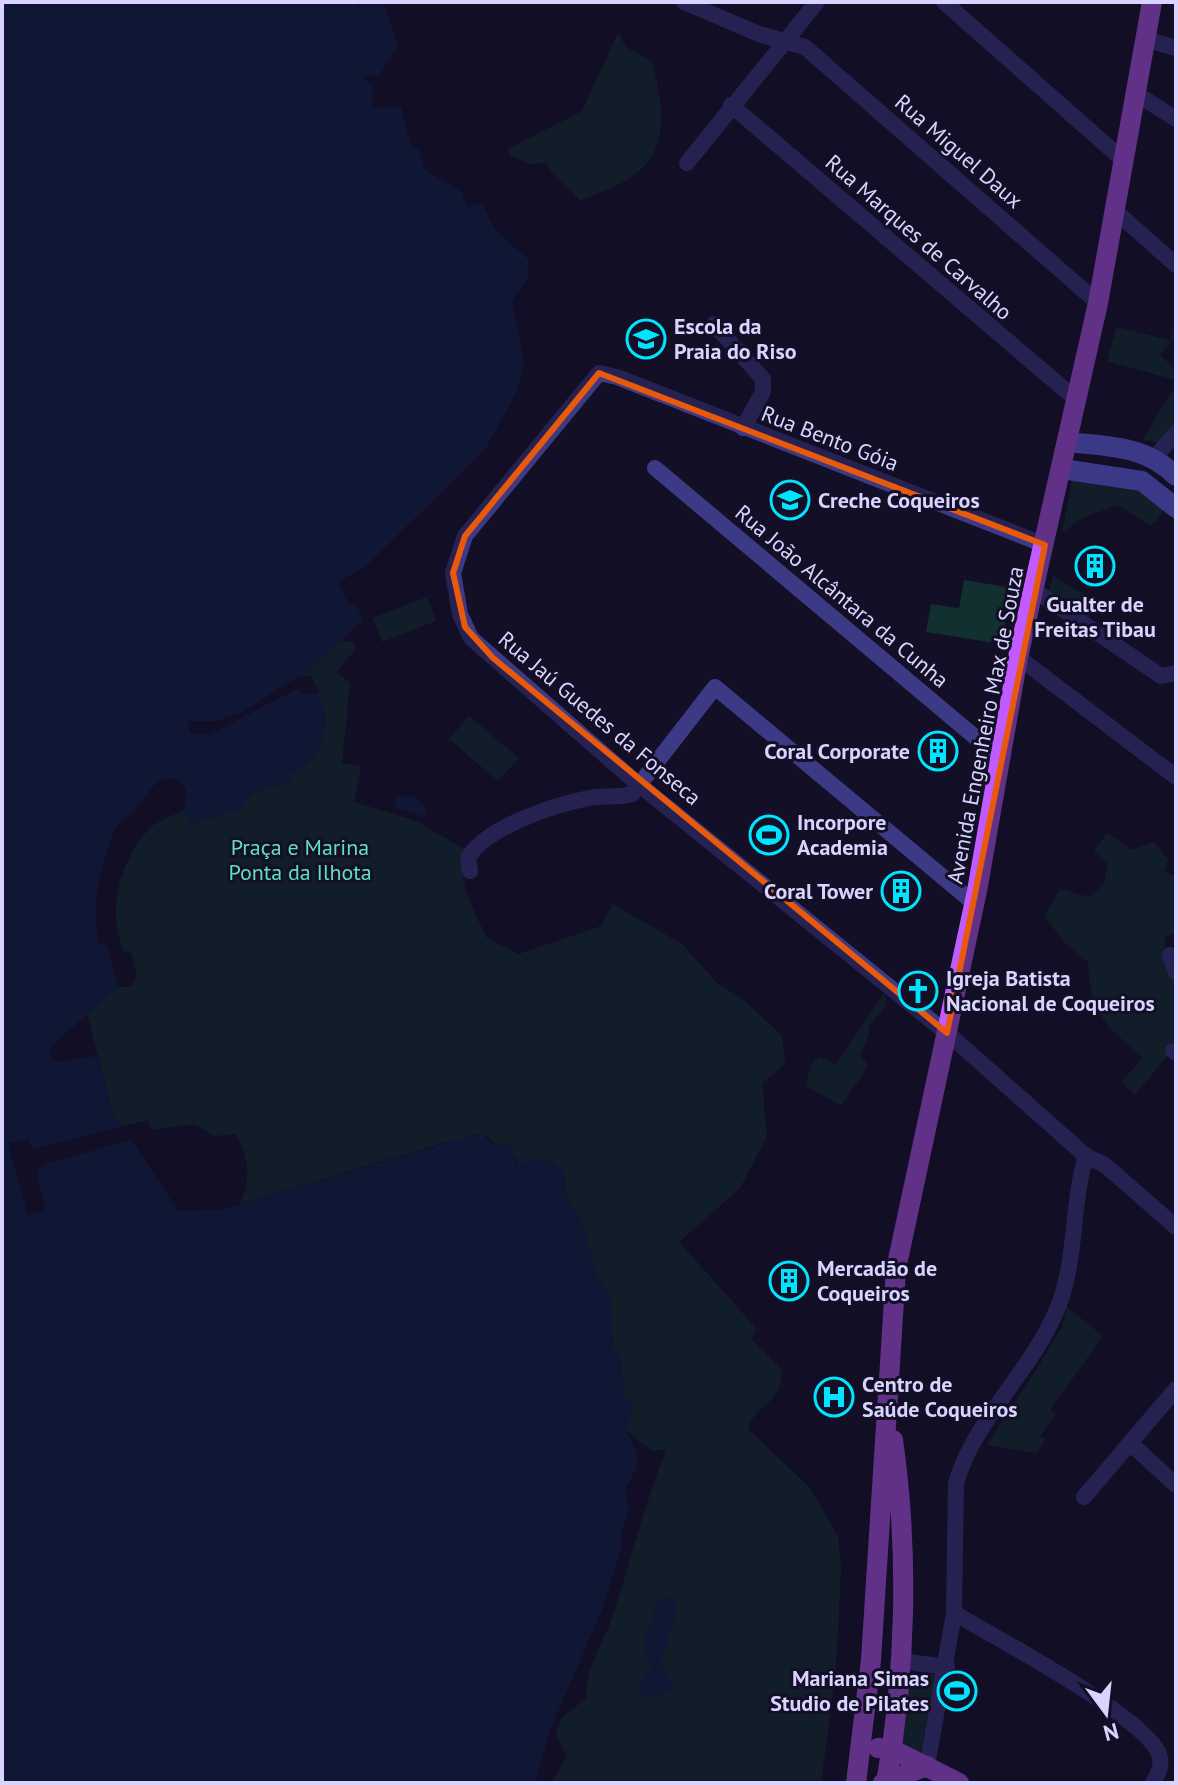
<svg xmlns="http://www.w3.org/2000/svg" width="1178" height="1785" font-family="'PT Sans',sans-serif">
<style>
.green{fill:#12302f}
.water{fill:#0c2248}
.pier{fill:#130f26}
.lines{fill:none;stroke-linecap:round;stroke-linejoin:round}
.street{stroke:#3d3a85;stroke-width:16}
.secondary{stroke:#6f6bff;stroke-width:20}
.primary{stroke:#c25bff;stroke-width:20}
.marked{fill:none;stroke:#e8590c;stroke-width:6;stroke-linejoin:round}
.labels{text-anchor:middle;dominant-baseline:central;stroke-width:6;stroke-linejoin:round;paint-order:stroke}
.street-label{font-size:22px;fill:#d9d4ff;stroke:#130f26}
.poi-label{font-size:22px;font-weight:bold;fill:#d9d4ff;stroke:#130f26;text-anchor:start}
.park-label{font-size:22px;fill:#5fe0c0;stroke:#130f26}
</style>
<rect width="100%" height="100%" fill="#130f26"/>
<!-- green -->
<g class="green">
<path d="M618,33L626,47L652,62C673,143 661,174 580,200L552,173L546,162L531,165L510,155L508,149L582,111Z"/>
<path d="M1176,318V336L1160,355L1176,370V380L1107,361L1117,327L1171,341Z"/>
<path d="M1176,385V425L1162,443L1142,440Z"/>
<path d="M1073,475L1138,485L1164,509L1156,522L1149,525L1118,505L1082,518L1062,533Z"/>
<path d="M1053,576L1099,603L1086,621L1049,593Z"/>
<path d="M964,580L1012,588L1001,644L926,632L931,604L959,608Z"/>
<path d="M427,597L436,621L382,642L373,618Z"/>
<path d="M339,640L355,643L354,651L336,672L350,683L342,763L361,766L354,802L416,821L466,850C454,877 475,913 487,938L519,954L601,926L613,904L682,944L717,983L744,1000L782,1036L785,1064L762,1083L767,1136L740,1188L679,1242L756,1328L752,1340L782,1370C783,1404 754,1405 748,1429L810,1488L838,1537L841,1569L836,1669L821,1783H551L567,1757L556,1733L561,1719L586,1698C585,1666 606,1639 615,1610C632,1556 645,1501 667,1449L652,1451L627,1431L634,1405L624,1396L620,1356L613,1348L611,1301L596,1273L583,1224L566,1196L564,1172L533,1159L519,1164L507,1144L497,1147L488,1136L473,1134L462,1141L443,1143L240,1204C251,1177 250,1160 236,1134L214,1136L195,1124L151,1130L148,1120L122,1126L113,1113L87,1013L118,987H132L137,975L131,953L124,951C106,912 120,860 150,828C158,820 174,816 184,810L187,818L291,780L288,775L324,738V707L304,674Z"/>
<path d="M469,716L519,758L498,781L449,739Z"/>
<path d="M1107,833L1132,850L1154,842L1168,860L1164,872L1176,876V933L1164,937L1168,964L1176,977V1045L1135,1095L1121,1082L1143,1058C1104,1023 1091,1017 1088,962L1066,944L1044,916L1060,889L1089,897L1104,884L1108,864L1094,851Z"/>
<path d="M884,993L887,1004L868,1027L869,1035L860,1054L868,1066L841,1106L806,1085L811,1065L819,1057L836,1064Z"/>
<path d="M1067,1307L1103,1336L1050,1410L1056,1413L1040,1436L1046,1439L1037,1453L987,1445L1043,1359L1062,1326Z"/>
<path d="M935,1674L920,1754L901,1744L909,1676Z"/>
</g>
<!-- water -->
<g class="water">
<path d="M2,2H357L359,8L364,2H384L398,47L379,75L361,77L372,84L373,108L401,107L411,146L418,148L425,170L462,192L467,206L482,204L495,230L528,259V278L512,301L524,363L517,391L486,448L365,567L338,582L349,605L356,604L363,620L304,674C310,684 321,696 324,707C332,735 315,766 289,775L292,780L253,794L241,809L191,825L184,810L186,790C163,758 146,799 132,813C125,819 119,820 115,830C100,864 90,908 99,944L107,945L118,987L49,1048L53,1062L97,1056L113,1113L122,1126L31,1150L28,1138L8,1144L28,1214L45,1209L36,1172L44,1164L132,1140L178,1211L220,1210L481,1133L497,1147L513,1144L514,1159L518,1164L533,1159L553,1161L564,1172L566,1196L583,1224L596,1273L611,1301L613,1347L620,1356L624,1396L634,1405L627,1431L637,1453V1467L625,1489L629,1509L621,1532L622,1545L603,1607L550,1730L535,1783H2Z"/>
<path d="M412,796L426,806V817L396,807L394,797Z"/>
<path d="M670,1597L678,1605L661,1664L674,1688L664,1695L644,1697L638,1688L651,1667L643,1644L657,1601Z"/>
</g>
<!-- pier -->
<g class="pier">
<path d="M299,676H311L320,693L301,695L299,688L209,735L190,733L188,721H217L240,713Z"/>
<path d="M126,1125L123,1130L32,1154L25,1143L13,1146L31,1210L41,1207L32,1172L42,1160L131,1136L135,1138L44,1164L36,1172L46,1210L28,1215L8,1144L28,1138L32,1150Z"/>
</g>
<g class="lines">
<!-- street -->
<g class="street">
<path d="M684,2L759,34L805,47L1098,303"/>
<path d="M944,2L1122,159"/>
<path d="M1148,40L1176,48"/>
<path d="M1135,93L1176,119"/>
<path d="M731,105L1078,401"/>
<path d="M687,163L817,2"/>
<path d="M1113,209L1176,265"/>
<path d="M714,324L763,379V392L743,428"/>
<path d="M1155,457L1176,433"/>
<path d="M655,468L1000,758"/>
<path d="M1034,590L1161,676L1176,673"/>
<path d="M1018,657L1176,777"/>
<path d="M470,871L468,858C486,827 554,805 589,798C603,795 619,798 632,794L715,687L974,903"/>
<path d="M1170,955L1176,972"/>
<path d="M1173,1051L1176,1053"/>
<path d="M1086,1156L1105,1165L1176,1227"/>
<path d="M1130,1443L1176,1485"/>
<path d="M1084,1497L1176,1389"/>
<path d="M954,1613C994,1637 1144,1716 1159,1754C1163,1766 1158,1773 1153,1783"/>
<path d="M900,1661L947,1667"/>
<path d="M927,1766L954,1613L956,1483C975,1418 1033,1370 1058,1307C1077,1260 1071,1205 1086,1156L954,1039L631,778L471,638L460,614L453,573L465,536L599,373L617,377L1045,545"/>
</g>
<!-- secondary -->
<g class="secondary">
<path d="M1069,442C1110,447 1144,445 1176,476"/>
<path d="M1062,469L1142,481L1176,508"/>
</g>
<!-- primary -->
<g class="primary">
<path d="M878,1748L891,1749L959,1783"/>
<path d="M856,1783L871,1660L896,1269L977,891L1018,657L1098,303L1152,2"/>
<path d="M883,1783L927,1766"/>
<path d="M886,1783C906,1673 909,1552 893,1440"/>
</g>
</g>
<!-- marked area -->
<path d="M0 0H1178V1785H0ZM599,373L1045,545L947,1033L493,658L465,627L453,573L465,536Z" fill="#130f26" fill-opacity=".55" fill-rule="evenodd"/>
<path class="marked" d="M599,373L1045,545L947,1033L493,658L465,627L453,573L465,536Z"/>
<!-- icons -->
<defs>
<symbol id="school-ring" viewBox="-11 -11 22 22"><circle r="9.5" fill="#130f26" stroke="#00e5ff" stroke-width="1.5"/><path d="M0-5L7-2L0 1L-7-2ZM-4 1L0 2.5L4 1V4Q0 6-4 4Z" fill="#00e5ff"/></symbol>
<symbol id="building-ring" viewBox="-11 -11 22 22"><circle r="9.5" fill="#130f26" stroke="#00e5ff" stroke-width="1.5"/><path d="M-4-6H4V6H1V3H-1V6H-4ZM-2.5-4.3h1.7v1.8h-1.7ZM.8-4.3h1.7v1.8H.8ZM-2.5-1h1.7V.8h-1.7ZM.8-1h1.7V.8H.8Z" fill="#00e5ff"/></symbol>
<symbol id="stadium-ring" viewBox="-11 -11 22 22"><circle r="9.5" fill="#130f26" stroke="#00e5ff" stroke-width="1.5"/><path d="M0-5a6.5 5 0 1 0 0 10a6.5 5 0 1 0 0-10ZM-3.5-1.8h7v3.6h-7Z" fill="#00e5ff"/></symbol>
<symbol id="church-ring" viewBox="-11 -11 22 22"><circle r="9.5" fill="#130f26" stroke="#00e5ff" stroke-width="1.5"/><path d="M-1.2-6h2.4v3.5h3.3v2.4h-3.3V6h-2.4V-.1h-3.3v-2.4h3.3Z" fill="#00e5ff"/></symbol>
<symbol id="hospital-ring" viewBox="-11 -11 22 22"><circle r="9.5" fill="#130f26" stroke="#00e5ff" stroke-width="1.5"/><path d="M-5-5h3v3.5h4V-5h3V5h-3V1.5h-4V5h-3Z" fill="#00e5ff"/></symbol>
</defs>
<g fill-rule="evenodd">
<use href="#school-ring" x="624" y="317" width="44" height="44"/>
<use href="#school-ring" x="768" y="478" width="44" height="44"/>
<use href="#building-ring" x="1073" y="544" width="44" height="44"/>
<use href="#building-ring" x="916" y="729" width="44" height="44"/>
<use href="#stadium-ring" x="747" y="813" width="44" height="44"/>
<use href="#building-ring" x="879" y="869" width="44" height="44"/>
<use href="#church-ring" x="896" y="969" width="44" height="44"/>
<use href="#building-ring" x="767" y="1259" width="44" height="44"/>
<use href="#hospital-ring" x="812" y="1375" width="44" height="44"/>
<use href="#stadium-ring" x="935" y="1669" width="44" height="44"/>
</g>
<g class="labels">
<!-- street labels -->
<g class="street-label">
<text transform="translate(959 151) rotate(41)">Rua Miguel Daux</text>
<text transform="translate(919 237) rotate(41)">Rua Marques de Carvalho</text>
<text transform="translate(830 438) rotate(21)">Rua Bento Góia</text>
<text transform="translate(842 596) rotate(40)">Rua João Alcântara da Cunha</text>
<text transform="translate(600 718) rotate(40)">Rua Jaú Guedes da Fonseca</text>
<text transform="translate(985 725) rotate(-79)">Avenida Engenheiro Max de Souza</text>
</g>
<!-- poi labels -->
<g class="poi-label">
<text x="674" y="326">Escola da<tspan x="674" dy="25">Praia do Riso</tspan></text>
<text x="818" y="500">Creche Coqueiros</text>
<text x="1095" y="604" text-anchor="middle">Gualter de<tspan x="1095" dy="25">Freitas Tibau</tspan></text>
<text x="910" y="751" text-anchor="end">Coral Corporate</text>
<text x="797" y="822">Incorpore<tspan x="797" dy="25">Academia</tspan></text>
<text x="873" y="891" text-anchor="end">Coral Tower</text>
<text x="946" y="978">Igreja Batista<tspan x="946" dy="25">Nacional de Coqueiros</tspan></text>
<text x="817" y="1268">Mercadão de<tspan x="817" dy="25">Coqueiros</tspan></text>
<text x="862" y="1384">Centro de<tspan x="862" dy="25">Saúde Coqueiros</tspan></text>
<text x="929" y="1678" text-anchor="end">Mariana Simas<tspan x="929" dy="25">Studio de Pilates</tspan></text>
</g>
<!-- park labels -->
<g class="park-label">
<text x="300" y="847">Praça e Marina<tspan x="300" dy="25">Ponta da Ilhota</tspan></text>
</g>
</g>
<!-- border -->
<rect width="1178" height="1785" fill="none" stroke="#d9d4ff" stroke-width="8"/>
<!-- north arrow -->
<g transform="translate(1106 1713) rotate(165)" stroke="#130f26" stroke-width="6" paint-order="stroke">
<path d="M0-6L14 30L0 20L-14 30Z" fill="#d9d4ff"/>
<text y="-12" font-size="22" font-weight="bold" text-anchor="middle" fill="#d9d4ff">N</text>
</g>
</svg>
